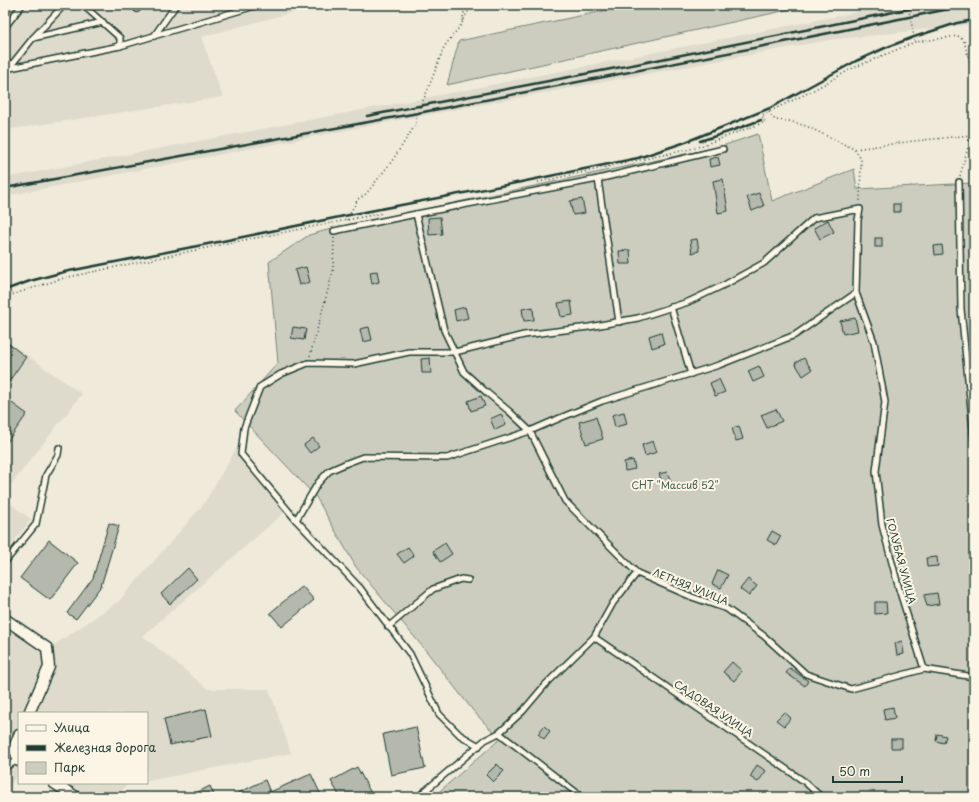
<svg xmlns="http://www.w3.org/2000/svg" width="979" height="802" font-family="'Playpen Sans',sans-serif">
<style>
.built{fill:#dedbcc}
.green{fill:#cccdbf;stroke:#76857a}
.building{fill:#b5b9ad;stroke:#1f3d34}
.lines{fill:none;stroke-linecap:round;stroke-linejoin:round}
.lane-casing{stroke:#1f3d34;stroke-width:8}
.street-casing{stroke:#1f3d34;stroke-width:13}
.path{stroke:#1f3d34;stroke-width:1.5;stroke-dasharray:1 3;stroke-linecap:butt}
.lane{stroke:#fcf5e5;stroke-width:5}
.street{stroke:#fcf5e5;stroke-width:10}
.rail{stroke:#1f3d34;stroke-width:2.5}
.labels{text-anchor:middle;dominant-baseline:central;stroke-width:4;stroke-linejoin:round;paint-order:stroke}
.park-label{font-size:10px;fill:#425a50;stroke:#fcf5e5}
.street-label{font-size:10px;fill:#1f3d34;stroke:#fcf5e5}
</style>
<rect width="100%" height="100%" fill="#efeada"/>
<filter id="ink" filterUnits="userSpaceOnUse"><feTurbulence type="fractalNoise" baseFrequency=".025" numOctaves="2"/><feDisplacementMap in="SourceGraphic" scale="8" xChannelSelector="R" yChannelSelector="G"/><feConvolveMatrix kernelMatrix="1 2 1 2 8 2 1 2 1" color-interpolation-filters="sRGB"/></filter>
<g filter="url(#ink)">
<!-- built -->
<g class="built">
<path d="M5,5H298L297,11L201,37L223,97L5,130Z"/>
<path d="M884,5H974V24L829,40L404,119L5,196V178L420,99L853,13Z"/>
<path d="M5,340L82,394L5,492Z"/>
<path d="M236,449L288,509L143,636L208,689H269L291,753L147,781V713H19V771L8,789L19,797H5V614L53,646L119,601L203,505Z"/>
<path d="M5,500L31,519L5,554Z"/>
<path d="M64,783H136L126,785L117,797H86Z"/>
</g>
<!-- green -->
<g class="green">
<path d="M632,5H810L447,85L459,41Z"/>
<path d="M758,134L772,201L854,169L857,189L974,183V797H433L500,739L475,713L427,652L356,567L316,497L235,411L278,363L269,262L309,235L335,228L719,147Z"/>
</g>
<!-- building -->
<g class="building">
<path d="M718,157L720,165L710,167L709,159Z"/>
<path d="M723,179L728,211L718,213L713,181Z"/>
<path d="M759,193L764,206L752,211L747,197Z"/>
<path d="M582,199L585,213L573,215L570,201Z"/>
<rect x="893" y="204" width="7" height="8"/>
<path d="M440,217L442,234L429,235L428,218Z"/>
<path d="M828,220L834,232L820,239L814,228Z"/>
<rect x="875" y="238" width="7" height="9"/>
<path d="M697,239L699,251L692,253L690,240Z"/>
<path d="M942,245L943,254L935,255L934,246Z"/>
<path d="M630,250L631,264H620L619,251Z"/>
<path d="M306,267L310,282L299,285L295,270Z"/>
<path d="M377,271L379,282L372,284L370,272Z"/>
<path d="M571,301L573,315L561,317L558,303Z"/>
<path d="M465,307L468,318L456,321L454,310Z"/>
<path d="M533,307L534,320L524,321L522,309Z"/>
<path d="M855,318L858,331L843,334L840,321Z"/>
<path d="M293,327L306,329L304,340L291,338Z"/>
<path d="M369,327L372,340L363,342L360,329Z"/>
<path d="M661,332L664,344L652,348L649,336Z"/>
<path d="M5,341L26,357L5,387Z"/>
<path d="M430,358L431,373H422L421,359Z"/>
<path d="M804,358L812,370L803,376L795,363Z"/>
<path d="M759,366L764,377L753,382L748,371Z"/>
<path d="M719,379L725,392L715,396L710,383Z"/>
<path d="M481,396L485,406L471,411L468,401Z"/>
<path d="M5,398L27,414L5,445Z"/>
<path d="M776,409L782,421L767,428L761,415Z"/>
<path d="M624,412L627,424L615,427L612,415Z"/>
<path d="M501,414L506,425L495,430L490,419Z"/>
<path d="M596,417L603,439L586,444L579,422Z"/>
<path d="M739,426L743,439L736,441L732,428Z"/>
<path d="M313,438L319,446L310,453L304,445Z"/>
<path d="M653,441L657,452L645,456L642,445Z"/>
<path d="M633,460L635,469L625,471L624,462Z"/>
<path d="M667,472L672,484L664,487L659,474Z"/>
<path d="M109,523L119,526L101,586L76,619L67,613L93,578Z"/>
<path d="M772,531L781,536L776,545L767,540Z"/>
<path d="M49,540L78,563L50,600L20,578Z"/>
<path d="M445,543L452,554L440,562L433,551Z"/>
<path d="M408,547L414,556L404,563L397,554Z"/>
<path d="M937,557L938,566L927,567L926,558Z"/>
<path d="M188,568L197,579L170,604L161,594Z"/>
<path d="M718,570L728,575L721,588L712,584Z"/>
<path d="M748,579L757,586L749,596L740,589Z"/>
<path d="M302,586L314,600L282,627L270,613Z"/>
<path d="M937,593L939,604L927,606L924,595Z"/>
<path d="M875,602H886L887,613L875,614Z"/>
<path d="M902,641L904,654L897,655L895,643Z"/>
<path d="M732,662L742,671L734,681L723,672Z"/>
<path d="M790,668L808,681L805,686L786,673Z"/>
<path d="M893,707L895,718L885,720L883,709Z"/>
<path d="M206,709L212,736L170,745L164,719Z"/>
<path d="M784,712L791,718L784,726L776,720Z"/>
<path d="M544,726L550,731L544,739L538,734Z"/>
<path d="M416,727L425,768L391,775L383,734Z"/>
<path d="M937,734L946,736L944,743L936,741Z"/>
<rect x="891" y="739" width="11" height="9"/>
<path d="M497,764L504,771L493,782L486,775Z"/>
<path d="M757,765L766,771L758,782L750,777Z"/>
<path d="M357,767L373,797H340L331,781Z"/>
<path d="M311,774L322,797H230L265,780L270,792Z"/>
<path d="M210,786L215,797H188Z"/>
</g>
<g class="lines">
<defs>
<g id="lane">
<path d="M64,5L33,38L103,22"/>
<path d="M133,5L137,9L141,5"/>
<path d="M5,27L22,5"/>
<path d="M154,36L176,5"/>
<path d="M120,46L258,5"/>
<path d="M9,68L33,38"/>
<path d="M5,69L120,46V38L83,5"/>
<path d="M959,182L961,309L974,439"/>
<path d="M334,231L416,214L598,179"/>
<path d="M856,293L874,342L885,402L876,471L882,525L899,589L924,669"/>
<path d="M671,307L691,374"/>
<path d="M619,322L598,179L723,149"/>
<path d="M296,520L318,483L329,471L347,463L363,457L447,458L530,431L510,412L486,392L464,372L444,330L416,214"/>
<path d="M5,562L36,524L46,475L58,455L59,448"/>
<path d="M388,627L433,589L461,579L468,580"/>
<path d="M594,637L805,782L821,797"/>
<path d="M499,733L582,797"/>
<path d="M479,746L460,735L439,714L410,654L360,588L296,520L241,454L244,428L260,387L281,374L308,363L354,364L409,352H455L524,335L589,327L638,318L688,302L726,284L764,263L814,218L860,209L858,220L856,293L795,335L719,365L602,401L560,418L530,431L565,501L637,573L692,597L727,609L764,636L806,674L851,689L924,669L974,677"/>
<path d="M5,767L19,760"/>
<path d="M418,797L485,740L499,733L523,711L545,685L594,637L613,603L637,573"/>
</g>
<g id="street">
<path d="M5,619L47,648L49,667L29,713"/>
<path d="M19,735L14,748L19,761"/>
<path d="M54,783L76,797"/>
</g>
</defs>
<!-- lane casing -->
<use href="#lane" class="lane-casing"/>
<!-- street casing -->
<use href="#street" class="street-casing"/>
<!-- path -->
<g class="path">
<path d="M908,5L915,42"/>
<path d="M462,21L466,5"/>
<path d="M769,112L775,120L789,121L806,126L854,149L861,159L860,201"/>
<path d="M855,149L914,141L972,135"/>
<path d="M960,176L974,126"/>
<path d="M538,182L695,148L765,122L762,115L810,92L853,68L915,42L958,36L964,41L973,74L974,81"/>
<path d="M347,220L349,215L358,199L366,194L392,161L416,124V116L418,113L428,89L444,47L461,25L467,13L474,5"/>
<path d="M5,297L64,278L224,244L383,213"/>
<path d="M310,356L333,271L334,237"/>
</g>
<!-- lane -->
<use href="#lane" class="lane"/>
<!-- street -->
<use href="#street" class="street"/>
<!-- rail -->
<g class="rail">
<path d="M367,116L637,64L928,5"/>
<path d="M700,141L728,132L761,120"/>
<path d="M5,188L418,113L774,44L969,5"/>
<path d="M5,290L30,281L64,272L223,241L349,215L521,182L638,158L683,143L770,108L856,61L885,48L914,37L957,23L974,20"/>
</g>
</g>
</g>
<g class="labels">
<!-- park labels -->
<g class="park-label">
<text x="675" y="484">СНТ "Массив 52"</text>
</g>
<!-- street labels -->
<g class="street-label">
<text transform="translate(902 561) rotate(75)">ГОЛУБАЯ УЛИЦА</text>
<text transform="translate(691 586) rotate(22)">ЛЕТНЯЯ УЛИЦА</text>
<text transform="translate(714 708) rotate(34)">САДОВАЯ УЛИЦА</text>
</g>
</g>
<!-- margin -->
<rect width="979" height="802" fill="none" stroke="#fcf5e5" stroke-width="20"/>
<rect x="10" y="10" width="959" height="782" fill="none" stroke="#1f3d34" stroke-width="1.5" filter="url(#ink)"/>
<!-- legend -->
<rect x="18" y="712" width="130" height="72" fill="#fcf5e5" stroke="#a4ab9e"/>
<rect x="26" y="725" width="20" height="6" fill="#fcf5e5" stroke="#a4ab9e"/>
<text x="54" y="732" font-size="12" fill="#1f3d34">Улица</text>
<rect x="26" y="745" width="20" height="6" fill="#1f3d34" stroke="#a4ab9e"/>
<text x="54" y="752" font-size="12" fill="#1f3d34">Железная дорога</text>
<rect x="26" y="762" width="20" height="12" fill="#cccdbf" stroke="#a4ab9e"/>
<text x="54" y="772" font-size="12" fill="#1f3d34">Парк</text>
<!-- scale -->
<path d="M833 776v6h69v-6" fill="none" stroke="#1f3d34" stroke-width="2"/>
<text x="839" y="776" font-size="12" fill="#1f3d34" stroke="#fcf5e5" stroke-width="3" paint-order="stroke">50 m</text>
</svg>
